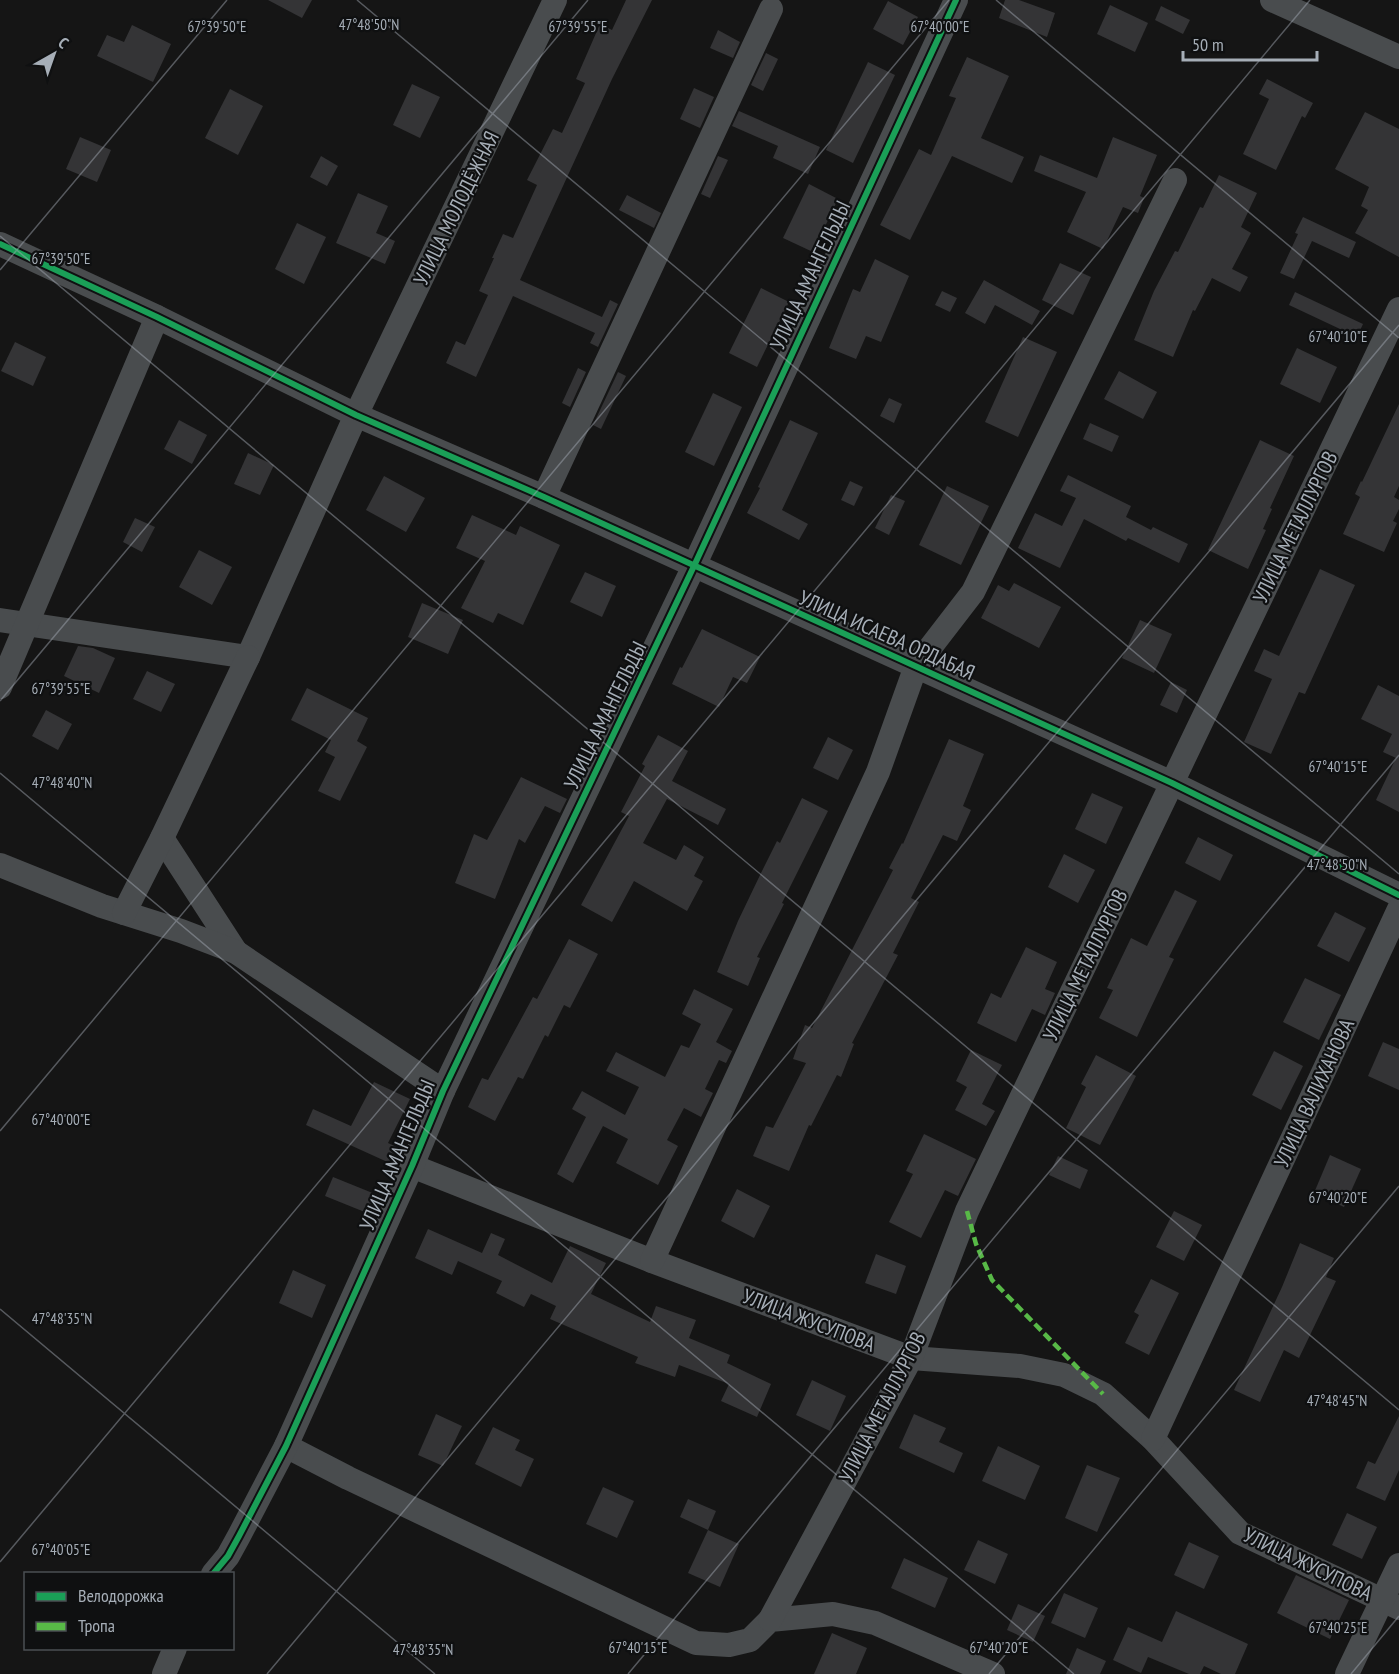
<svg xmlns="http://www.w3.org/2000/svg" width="1399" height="1674" font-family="'PT Sans Narrow',sans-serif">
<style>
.building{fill:#343436}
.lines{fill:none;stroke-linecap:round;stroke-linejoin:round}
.minor{stroke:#494c4e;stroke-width:24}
.quiet{stroke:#58b947;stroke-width:4.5;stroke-dasharray:9 4.5;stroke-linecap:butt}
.cycleway-casing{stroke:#0f1011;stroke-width:10}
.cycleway{stroke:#1a9f57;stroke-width:6}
.ticks{fill:none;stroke:#a6aeb7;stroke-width:1.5;stroke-opacity:0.45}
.labels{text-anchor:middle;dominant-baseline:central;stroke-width:4.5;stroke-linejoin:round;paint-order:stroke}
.street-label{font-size:21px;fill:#a6aeb7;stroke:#0f1011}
.ticks-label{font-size:15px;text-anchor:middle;fill:#a6aeb7;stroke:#0f1011;stroke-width:4.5;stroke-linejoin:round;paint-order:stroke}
</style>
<rect width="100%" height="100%" fill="#151515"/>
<!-- building -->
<g class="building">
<path d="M268,0H312L302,18Z"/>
<path d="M626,0H652L612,79L520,280L602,317L610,300L618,304L598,347L590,343L595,333L513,296L476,377L446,363L456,341L465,345L488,295L479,291L494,258H492L503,234L513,238L537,185L527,180L553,129L562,133L585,83L576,79L600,24L612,30Z"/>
<path d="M1005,0H1019L1055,13L1047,37L999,18Z"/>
<path d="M888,1L918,17L903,45L873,29Z"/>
<path d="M1110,5L1148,23L1135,52L1097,34Z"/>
<path d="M1161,6L1190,20L1183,34L1155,20Z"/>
<path d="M132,25L171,44L153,82L97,56L107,35L124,42Z"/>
<path d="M718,30L740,42L733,58L710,48Z"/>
<path d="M766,53L778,59L763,91L751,85Z"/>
<path d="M967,57L1009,76L981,138L1024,157L1012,183L952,156L910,240L880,225L919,149L931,155L956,98L949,96Z"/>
<path d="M868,62L895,75L853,163L826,150Z"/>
<path d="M1267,79L1313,103L1305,118L1302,116L1276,170L1243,154L1269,99L1259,94Z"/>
<path d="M412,84L440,97L420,138L393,125Z"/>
<path d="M694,88L714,97L700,128L680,119Z"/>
<path d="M230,89L263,106L238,155L205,138Z"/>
<path d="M739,111L820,147L808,174L773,158L778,146L732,126Z"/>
<path d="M1365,112L1399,129V257L1355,233L1368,210L1361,206L1369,187L1335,169Z"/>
<path d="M80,137L111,150L97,182L66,169Z"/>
<path d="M1113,137L1157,155L1140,196L1144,198L1138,213L1123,207L1103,249L1067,232L1086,192L1034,171L1040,155L1097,178Z"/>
<path d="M321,156L338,166L327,186L310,177Z"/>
<path d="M718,156L728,160L710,198L701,194Z"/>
<path d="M1219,175L1257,193L1241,227L1251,233L1232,269L1248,277L1240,292L1212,278L1195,311L1193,310L1173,357L1134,340L1154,291L1175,251L1178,252L1200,207L1203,208Z"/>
<path d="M809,184L838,199L813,252L783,238Z"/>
<path d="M358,193L388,206L376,233L395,241L385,264L336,243Z"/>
<path d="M627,195L661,213L654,228L619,210Z"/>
<path d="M1303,217L1356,242L1349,258L1312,241L1294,279L1280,273L1298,234L1295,233Z"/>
<path d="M297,223L326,237L304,284L275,269Z"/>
<path d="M875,259L909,276L881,342L866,336L856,359L829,348L853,289L860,292Z"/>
<path d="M1060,263L1091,277L1073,315L1042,300Z"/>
<path d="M984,280L1040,311L1032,325L995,305L985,324L965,313Z"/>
<path d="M761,288L789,302L757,367L729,353Z"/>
<path d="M942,291L957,298L950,312L935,305Z"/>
<path d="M1295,292L1363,324L1357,337L1289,305Z"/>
<path d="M1023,337L1057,352L1018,437L985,422Z"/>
<path d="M15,342L46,357L33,386L1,371Z"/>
<path d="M1297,348L1337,367L1320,403L1280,384Z"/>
<path d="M578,368L586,372L570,407L562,403Z"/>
<path d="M1119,371L1157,392L1143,419L1104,399Z"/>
<path d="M618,372L626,376L601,429L593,425Z"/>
<path d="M713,393L742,407L714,466L685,452Z"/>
<path d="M889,398L902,404L894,423L880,416Z"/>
<path d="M1399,404V486L1394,497L1399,500V509L1393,521L1397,523L1384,552L1343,534L1360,497L1355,494L1361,481L1362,482Z"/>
<path d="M179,420L207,435L192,464L164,449Z"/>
<path d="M790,420L818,433L782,510L808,524L799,540L747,513L760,488L758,487Z"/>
<path d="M1090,423L1119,436L1112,452L1083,439Z"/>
<path d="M1260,440L1294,456L1270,508L1272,509L1263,529L1266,530L1248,569L1208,550Z"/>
<path d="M248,453L274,465L260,495L234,484Z"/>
<path d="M1068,475L1131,506L1126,517L1151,530L1153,527L1188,544L1179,563L1128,538L1126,541L1084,519L1060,568L1018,548L1035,513L1062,526L1076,498L1060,491Z"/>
<path d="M384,476L425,498L406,532L366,510Z"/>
<path d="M850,481L863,487L854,506L841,500Z"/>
<path d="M947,486L989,506L961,565L919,545Z"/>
<path d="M891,495L905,501L889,535L875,528Z"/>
<path d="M472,515L516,535L520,526L560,545L523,625L498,613L493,623L461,608L485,561L456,548Z"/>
<path d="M135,518L155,527L142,552L123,542Z"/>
<path d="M199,550L232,567L212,605L179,587Z"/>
<path d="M1320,569L1355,585L1305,694L1299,692L1271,754L1244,742L1272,679L1254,671L1264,649L1279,656Z"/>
<path d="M585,572L616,586L602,617L570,602Z"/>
<path d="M1014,583L1061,607L1039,648L981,618L998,585L1009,591Z"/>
<path d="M422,603L463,620L448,654L408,637Z"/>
<path d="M1140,620L1172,634L1154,673L1122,658Z"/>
<path d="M702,629L760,657L747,683L733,677L719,707L672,684L680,667L682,668Z"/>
<path d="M78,646L93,648L115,658L99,693L64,676Z"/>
<path d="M147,671L175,684L161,712L133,699Z"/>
<path d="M1171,682L1187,690L1177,713L1160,705Z"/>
<path d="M1378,685L1399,696V812L1376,800L1396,758L1383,752L1392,734L1361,719Z"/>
<path d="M307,688L368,718L357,741L367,747L340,801L318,791L335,757L325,752L331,740L291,720Z"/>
<path d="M46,710L72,724L58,750L32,736Z"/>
<path d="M658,735L688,751L672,781L726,809L718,825L667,799L643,843L676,860L684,845L704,857L694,876L703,881L687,911L634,881L612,922L581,905L629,816L621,812L645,766L642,764Z"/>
<path d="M828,737L853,750L838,780L813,768Z"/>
<path d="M949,739L984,754L963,806L971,810L957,841L943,835L911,898L919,902L893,953L898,955L852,1043L854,1044L841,1077L837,1075L811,1126L809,1125L789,1171L753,1156L766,1126L773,1128L806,1063L793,1059L805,1025L812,1028L893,870L889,868L902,843L903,844Z"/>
<path d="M521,777L567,799L560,813L545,806L525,843L519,839L495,899L455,883L474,834L487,840Z"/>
<path d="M1092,793L1123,807L1106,844L1075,829Z"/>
<path d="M802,798L828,811L782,903L784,904L757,957L760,958L748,986L717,972L738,921L761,873L777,841L780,843Z"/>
<path d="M1198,837L1233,855L1220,881L1185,863Z"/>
<path d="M1064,854L1095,870L1078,903L1048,887Z"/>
<path d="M1175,890L1197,901L1169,957L1174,959L1137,1037L1099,1018L1113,990L1107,988L1131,938L1147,946Z"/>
<path d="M1335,912L1366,928L1349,962L1317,946Z"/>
<path d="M569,939L598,954L570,1008L564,1005L548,1037L545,1035L523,1079L518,1077L495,1121L468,1107L482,1078L488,1080L533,997L537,999Z"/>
<path d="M1026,947L1057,962L1045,989L1055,993L1045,1015L1032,1009L1016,1042L977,1023L991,993L1001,998Z"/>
<path d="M1305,978L1341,995L1319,1040L1283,1022Z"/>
<path d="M694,989L733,1009L716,1042L732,1051L726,1063L719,1060L705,1089L713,1093L701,1117L684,1108L667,1140L678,1146L658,1185L616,1163L628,1139L603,1126L573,1183L557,1174L586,1117L572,1109L582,1091L625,1115L639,1087L606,1071L616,1052L665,1077L681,1045L689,1048L701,1024L682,1014Z"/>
<path d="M1383,1042L1399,1049V1090L1368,1076Z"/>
<path d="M971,1050L1002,1065L982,1104L995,1111L986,1126L955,1110L967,1087L956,1081Z"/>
<path d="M1274,1051L1303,1066L1281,1110L1252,1095Z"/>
<path d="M1096,1055L1136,1076L1100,1145L1066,1128L1086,1087L1081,1084Z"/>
<path d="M374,1082L410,1099L388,1143L401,1149L394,1165L306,1125L313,1109L351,1126Z"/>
<path d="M924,1134L976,1159L958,1196L945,1190L921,1238L889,1222L913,1174L906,1171Z"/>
<path d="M1330,1155L1361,1169L1344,1207L1314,1193Z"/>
<path d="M1058,1156L1088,1170L1080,1189L1049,1175Z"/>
<path d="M333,1177L380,1196L372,1215L325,1196Z"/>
<path d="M737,1189L770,1206L754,1238L721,1221Z"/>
<path d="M1174,1211L1202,1225L1184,1261L1156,1247Z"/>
<path d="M428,1229L482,1253L491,1233L505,1239L498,1255L552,1283L570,1246L606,1263L591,1294L650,1322L656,1306L696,1320L689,1338L730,1355L727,1363L771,1384L757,1417L721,1401L729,1384L679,1365L675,1377L635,1363L638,1357L550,1319L556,1306L531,1294L524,1307L496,1293L502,1281L458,1261L452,1275L415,1258Z"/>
<path d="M1300,1243L1334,1258L1326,1277L1336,1281L1299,1358L1284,1350L1260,1402L1234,1390L1282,1287Z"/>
<path d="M876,1254L906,1266L896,1294L865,1283Z"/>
<path d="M293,1270L326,1285L312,1318L279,1303Z"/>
<path d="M1151,1279L1179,1293L1149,1355L1125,1343L1139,1315L1134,1312Z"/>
<path d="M812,1380L846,1396L830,1431L796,1415Z"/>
<path d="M436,1414L462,1426L443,1466L418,1455Z"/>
<path d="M914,1414L946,1428L939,1442L963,1453L954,1473L899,1448Z"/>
<path d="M1399,1416V1470L1385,1501L1356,1488L1368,1461L1375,1464Z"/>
<path d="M493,1427L520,1440L515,1450L534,1459L521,1487L475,1464Z"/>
<path d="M998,1446L1040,1466L1025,1500L982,1481Z"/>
<path d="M1087,1465L1120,1478L1097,1532L1065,1518Z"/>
<path d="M603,1487L634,1501L617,1538L586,1524Z"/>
<path d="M688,1499L716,1511L708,1530L680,1517Z"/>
<path d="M1347,1513L1377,1527L1362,1559L1332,1545Z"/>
<path d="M708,1530L739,1544L720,1587L688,1573Z"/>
<path d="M978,1540L1008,1554L995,1584L964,1570Z"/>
<path d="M1189,1542L1219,1556L1204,1589L1174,1575Z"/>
<path d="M904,1558L948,1578L935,1608L891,1588Z"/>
<path d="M1296,1575L1349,1600L1330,1639L1277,1613Z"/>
<path d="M1064,1593L1098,1608L1085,1638L1051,1623Z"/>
<path d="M1018,1604L1045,1616L1033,1642L1007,1630Z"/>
<path d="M1176,1611L1248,1644L1235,1674H1221L1204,1666L1200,1674H1189L1148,1657L1141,1673L1113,1660L1128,1627L1162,1642Z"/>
<path d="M832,1633L867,1648L856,1674H814Z"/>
<path d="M1077,1648L1106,1661L1100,1674H1066Z"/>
</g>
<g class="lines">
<!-- minor -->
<g class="minor">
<path d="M1272,0L1399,57"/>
<path d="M0,244L157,317L356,415L544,497L1172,783L1399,895"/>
<path d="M544,497L771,9"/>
<path d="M0,620L248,657L356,415L555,0"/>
<path d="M0,687L157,317"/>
<path d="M162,838L236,952"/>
<path d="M0,865L102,906L181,931L236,952L443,1091"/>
<path d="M124,913L162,838L248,657"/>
<path d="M412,1166L652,1261L911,1358L1020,1366L1064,1375L1103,1394L1153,1439L1240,1533L1399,1608"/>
<path d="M652,1261L878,772L916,666L973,592L1175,180"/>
<path d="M1153,1439L1399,909"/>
<path d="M286,1446L348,1478L696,1643L729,1645L750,1640L770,1620L833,1614L875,1623L993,1674"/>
<path d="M213,1574L228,1556L239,1536L286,1446L412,1166L443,1091L694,566L956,0"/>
<path d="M770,1620L911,1358L967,1211L1399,309"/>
<path d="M164,1674L175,1648"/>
<path d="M1347,1674L1399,1565"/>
</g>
<!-- quiet -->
<path class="quiet" d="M967,1211L976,1244L992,1280L1103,1394"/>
<defs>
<g id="cycleway">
<path d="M0,244L157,317L356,415L544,497L1172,783L1399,895"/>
<path d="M213,1574L228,1556L239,1536L286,1446L412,1166L443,1091L694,566L956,0"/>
</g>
</defs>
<!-- cycleway casing -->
<use href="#cycleway" class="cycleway-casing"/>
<!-- cycleway -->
<use href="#cycleway" class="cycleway"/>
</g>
<!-- ticks -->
<path class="ticks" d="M357,0L1399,874M996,0L1399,338M0,236L1399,1410M0,270L227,0M0,701L588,0M0,773L1074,1674M0,1131L949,0M0,1309L435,1674M0,1562L1310,0M267,1674L1399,325M628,1674L1399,755M989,1674L1399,1186M1351,1674L1399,1616"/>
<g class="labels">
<!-- street labels -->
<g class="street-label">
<text transform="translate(456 208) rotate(-64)">УЛИЦА МОЛОДЁЖНАЯ</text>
<text transform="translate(810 275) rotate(-65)">УЛИЦА АМАНГЕЛЬДЫ</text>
<text transform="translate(1295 527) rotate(-64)">УЛИЦА МЕТАЛЛУРГОВ</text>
<text transform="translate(887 635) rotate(24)">УЛИЦА ИСАЕВА ОРДАБАЯ</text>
<text transform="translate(605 715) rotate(-64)">УЛИЦА АМАНГЕЛЬДЫ</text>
<text transform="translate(1085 965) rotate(-64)">УЛИЦА МЕТАЛЛУРГОВ</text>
<text transform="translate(1314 1093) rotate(-65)">УЛИЦА ВАЛИХАНОВА</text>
<text transform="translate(397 1155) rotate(-67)">УЛИЦА АМАНГЕЛЬДЫ</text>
<text transform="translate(809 1320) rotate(21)">УЛИЦА ЖУСУПОВА</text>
<text transform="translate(882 1407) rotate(-63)">УЛИЦА МЕТАЛЛУРГОВ</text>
<text transform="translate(1308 1564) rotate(26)">УЛИЦА ЖУСУПОВА</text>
</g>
</g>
<g class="ticks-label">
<text x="369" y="30">47°48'50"N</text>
<text x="217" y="32">67°39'50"E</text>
<text x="578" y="32">67°39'55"E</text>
<text x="940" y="32">67°40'00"E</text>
<text x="61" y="264">67°39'50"E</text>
<text x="1338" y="342">67°40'10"E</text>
<text x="61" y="694">67°39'55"E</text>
<text x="1338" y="772">67°40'15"E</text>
<text x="62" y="788">47°48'40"N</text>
<text x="1337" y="870">47°48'50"N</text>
<text x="61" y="1125">67°40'00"E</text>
<text x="1338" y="1203">67°40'20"E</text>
<text x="62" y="1324">47°48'35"N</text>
<text x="1337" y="1406">47°48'45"N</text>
<text x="61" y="1555">67°40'05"E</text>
<text x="1338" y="1633">67°40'25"E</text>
<text x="638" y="1653">67°40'15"E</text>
<text x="999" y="1653">67°40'20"E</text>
<text x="423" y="1655">47°48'35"N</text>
</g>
<!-- legend -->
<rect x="24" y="1572" width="210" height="78" fill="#0f1011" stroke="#4b4f53" stroke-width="1.5"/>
<rect x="36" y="1592" width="30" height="9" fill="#1a9f57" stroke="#4b4f53" stroke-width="1.5"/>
<text x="78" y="1602" font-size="18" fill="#a6aeb7">Велодорожка</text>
<rect x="36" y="1622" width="30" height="9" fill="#58b947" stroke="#4b4f53" stroke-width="1.5"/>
<text x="78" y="1632" font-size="18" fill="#a6aeb7">Тропа</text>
<!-- north arrow -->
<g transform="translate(54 54) rotate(40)" stroke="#0f1011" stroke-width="4.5" paint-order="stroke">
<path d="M0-4.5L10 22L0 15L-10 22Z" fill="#a6aeb7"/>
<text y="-9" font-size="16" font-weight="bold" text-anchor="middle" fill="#a6aeb7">С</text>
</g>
<!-- scale -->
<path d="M1183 51v9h134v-9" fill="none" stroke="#a6aeb7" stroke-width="3"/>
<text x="1192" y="51" font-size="18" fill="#a6aeb7" stroke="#0f1011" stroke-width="4.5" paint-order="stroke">50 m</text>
</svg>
